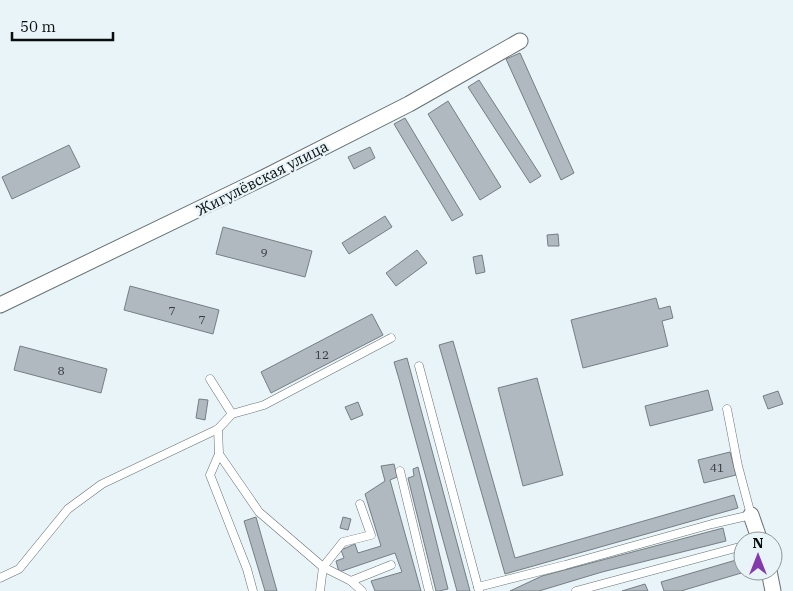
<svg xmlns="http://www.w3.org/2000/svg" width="793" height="591" font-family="'IBM Plex Serif',serif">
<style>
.building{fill:#b0b9bf;stroke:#757e83}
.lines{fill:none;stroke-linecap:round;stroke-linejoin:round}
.lane-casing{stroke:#677174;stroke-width:9}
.street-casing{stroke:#677174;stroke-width:17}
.lane{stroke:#fff;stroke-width:8}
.street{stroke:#fff;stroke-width:15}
.labels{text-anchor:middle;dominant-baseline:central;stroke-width:4.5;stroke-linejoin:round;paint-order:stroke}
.number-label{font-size:12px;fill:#33383a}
.street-label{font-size:15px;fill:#090d0e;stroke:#e8f4f8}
</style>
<rect width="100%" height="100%" fill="#e8f4f8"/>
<!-- building -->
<g class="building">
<path d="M520,53L574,173L561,180L506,59Z"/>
<path d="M479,80L541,176L530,183L468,87Z"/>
<path d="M448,101L501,187L480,200L428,114Z"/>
<path d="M405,118L463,215L452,221L394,124Z"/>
<path d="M69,145L80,167L12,199L2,177Z"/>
<path d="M370,147L375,158L354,169L348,157Z"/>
<path d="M385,216L392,227L349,254L342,243Z"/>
<path d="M223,227L312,251L305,277L216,254Z"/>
<path d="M558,234L559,246H548L547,235Z"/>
<path d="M417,250L427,263L396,286L386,273Z"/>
<path d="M482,255L485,272L476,274L473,257Z"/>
<path d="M130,286L219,310L213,334L124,310Z"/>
<path d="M656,298L659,309L670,306L673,318L662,321L668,346L583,368L571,320Z"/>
<path d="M372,314L383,335L271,393L261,372Z"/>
<path d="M453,341L515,558L734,495L738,508L505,574L439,345Z"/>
<path d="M20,346L107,369L101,393L14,370Z"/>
<path d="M407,358L470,591H457L399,379L394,362Z"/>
<path d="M537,378L563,475L523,486L498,388Z"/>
<path d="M708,390L713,410L650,426L645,406Z"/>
<path d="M778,391L783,404L768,409L763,396Z"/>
<path d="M199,399L208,400L205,420L196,418Z"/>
<path d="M358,402L363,415L351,420L345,407Z"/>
<path d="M730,452L736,475L704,483L698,460Z"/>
<path d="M394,464L397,477L390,480L421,591H375L371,581L402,572L395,553L339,572L336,561L344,558L341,550L355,544L358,553L381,546L365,494L385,481L381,466Z"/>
<path d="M418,467L448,589L439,591H436L408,478L414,476L413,469Z"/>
<path d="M256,517L277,591H265L244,521Z"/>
<path d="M343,517L351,519L348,530L340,528Z"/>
<path d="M723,528L726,541L602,572L539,591H510L542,576Z"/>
<path d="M743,558V571H748L681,591H664L661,582Z"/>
<path d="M645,584L648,591H622Z"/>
</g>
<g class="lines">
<defs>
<g id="lane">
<path d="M419,366L479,591"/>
<path d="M232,414L264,405L391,338"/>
<path d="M218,429L219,454L259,512L323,567L351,581L362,591"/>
<path d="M219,454L210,475L247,569L253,591"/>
<path d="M400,471L429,591"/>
<path d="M0,578L19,569L68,509L102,484L218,429L232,414L210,379"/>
<path d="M351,581L391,565"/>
<path d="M478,587L565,565L712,524L751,515L738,466L727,409"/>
<path d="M320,591L323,567L343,542L371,535L360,504"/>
<path d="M576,591L743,546"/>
</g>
<g id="street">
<path d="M0,305L265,177L409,104L520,41"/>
<path d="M751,515L760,541"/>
<path d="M769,571L773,591"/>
</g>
</defs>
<!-- lane casing -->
<use href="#lane" class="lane-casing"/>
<!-- street casing -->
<use href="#street" class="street-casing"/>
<!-- lane -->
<use href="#lane" class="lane"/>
<!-- street -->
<use href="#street" class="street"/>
</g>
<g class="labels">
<!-- number labels -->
<g class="number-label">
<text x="264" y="252">9</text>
<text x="172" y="310">7</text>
<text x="202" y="319">7</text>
<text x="322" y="354">12</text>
<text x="61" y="370">8</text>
<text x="717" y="467">41</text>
</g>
<!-- street labels -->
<g class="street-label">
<text transform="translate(262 178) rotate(-27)">Жигулёвская улица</text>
</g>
</g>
<!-- north arrow -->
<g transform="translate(758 556)"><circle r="24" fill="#e8f4f8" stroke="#8f989a"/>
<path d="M0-4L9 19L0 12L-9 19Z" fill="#853aac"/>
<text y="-8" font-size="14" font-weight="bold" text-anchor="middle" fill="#090d0e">N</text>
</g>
<!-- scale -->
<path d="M12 32v8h101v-8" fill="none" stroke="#090d0e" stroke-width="2.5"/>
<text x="20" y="32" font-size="15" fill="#090d0e" stroke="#e8f4f8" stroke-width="4" paint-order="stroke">50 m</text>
</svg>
